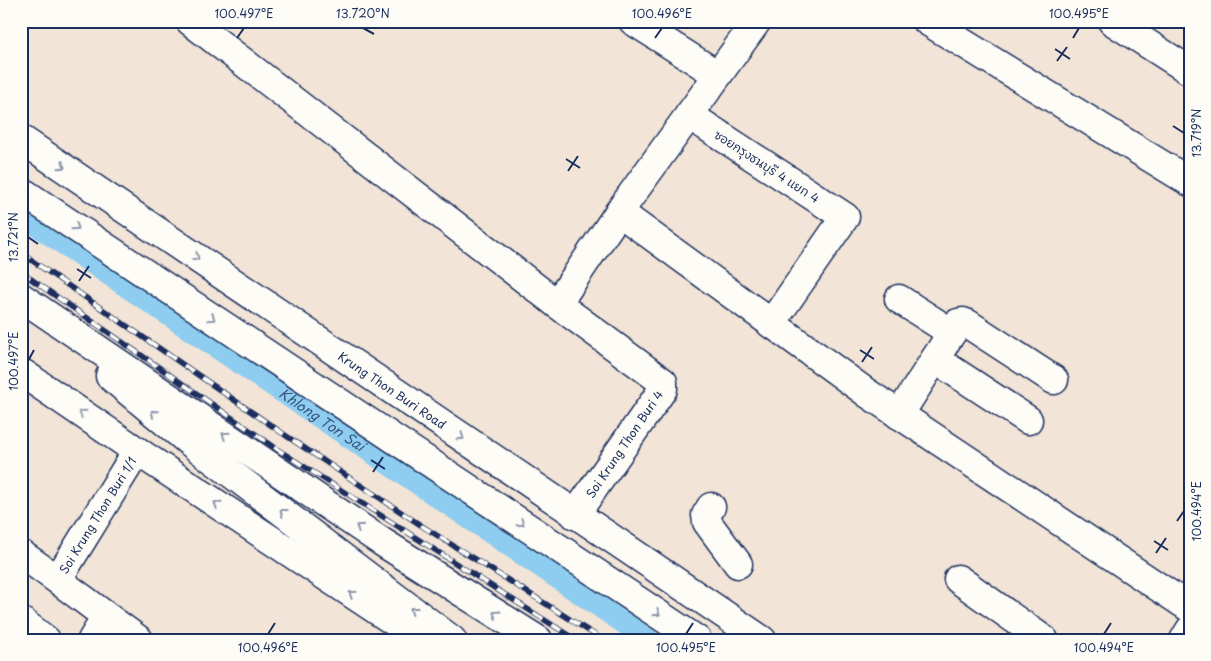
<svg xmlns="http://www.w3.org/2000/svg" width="1211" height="661" font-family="'Playpen Sans','Playpen Sans Thai',sans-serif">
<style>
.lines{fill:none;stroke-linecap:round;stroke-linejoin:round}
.canal{stroke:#8ecdef;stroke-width:22}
.minor-casing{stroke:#1b2f5e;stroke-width:31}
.major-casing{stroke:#1b2f5e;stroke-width:31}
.minor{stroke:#fdfcf7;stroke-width:28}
.major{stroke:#fdfcf7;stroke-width:28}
.rail-casing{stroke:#1b2f5e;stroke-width:5.5}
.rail{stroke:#fdfcf7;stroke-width:4;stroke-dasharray:11;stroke-linecap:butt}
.oneway{stroke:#8c96aa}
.ticks{fill:none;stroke:#1b2f5e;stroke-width:2}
.labels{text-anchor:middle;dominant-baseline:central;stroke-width:4.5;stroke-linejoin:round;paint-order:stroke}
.street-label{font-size:12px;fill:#1b2f5e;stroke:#fdfcf7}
.water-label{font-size:14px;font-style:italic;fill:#385682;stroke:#fdfcf7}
.neatline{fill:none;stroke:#1b2f5e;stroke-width:2}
.ticks-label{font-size:12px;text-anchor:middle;fill:#1b2f5e}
</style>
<rect width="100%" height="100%" fill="#f2e4d6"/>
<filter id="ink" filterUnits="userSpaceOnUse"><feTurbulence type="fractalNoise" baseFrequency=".02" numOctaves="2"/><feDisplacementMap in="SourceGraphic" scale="10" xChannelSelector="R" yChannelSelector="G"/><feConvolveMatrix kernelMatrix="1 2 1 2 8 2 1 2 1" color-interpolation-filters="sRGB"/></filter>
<g filter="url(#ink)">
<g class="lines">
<!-- canal -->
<path class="canal" id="s1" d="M21,215L649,640"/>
<defs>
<g id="minor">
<path d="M190,21L557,304L663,382V389L575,515"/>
<path d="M633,21L718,75"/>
<path d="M927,21L1190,182"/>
<path d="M1112,21L1190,71"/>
<path d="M689,115L845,217L771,324"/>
<path d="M619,212L867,393L1190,608"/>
<path d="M899,299L952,333"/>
<path d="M557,304L619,212L757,21"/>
<path d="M935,359L1028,420"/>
<path d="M899,415L958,323L963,322L968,324L1054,380"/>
<path d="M711,507L706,515L707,522L738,564"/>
<path d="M21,554C61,581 99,612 139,640"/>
<path id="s2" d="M58,579L137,451"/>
<path d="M958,579L1044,640"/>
<path d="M21,621L46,640"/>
<path d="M92,640L106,617"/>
<path d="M1184,640L1190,630"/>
</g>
<g id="major">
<path id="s3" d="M21,139L762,640"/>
<path d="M21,191L697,640"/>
<path d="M21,297L382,542L538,640"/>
<path d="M21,372L137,451L422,640"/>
<path d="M110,376L187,440L452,640"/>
</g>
</defs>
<!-- minor casing -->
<use href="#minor" class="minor-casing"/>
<!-- major casing -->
<use href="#major" class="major-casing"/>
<!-- minor -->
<use href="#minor" class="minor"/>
<!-- major -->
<use href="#major" class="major"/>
<defs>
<g id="rail">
<path d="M21,253L288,437L419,524L603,640"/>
<path d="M21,272L280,451L576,640"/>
</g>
</defs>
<!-- rail casing -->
<use href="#rail" class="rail-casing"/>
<!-- rail -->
<use href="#rail" class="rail"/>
</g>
<!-- one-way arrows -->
<defs><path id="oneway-chevron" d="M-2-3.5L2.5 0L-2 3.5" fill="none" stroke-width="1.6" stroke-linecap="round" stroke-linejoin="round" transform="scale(1.25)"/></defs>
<g class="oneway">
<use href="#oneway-chevron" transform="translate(62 166) rotate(34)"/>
<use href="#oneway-chevron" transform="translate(76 227) rotate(34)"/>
<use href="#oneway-chevron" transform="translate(196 257) rotate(34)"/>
<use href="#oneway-chevron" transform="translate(212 318) rotate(34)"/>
<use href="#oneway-chevron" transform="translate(82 413) rotate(-146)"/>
<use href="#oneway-chevron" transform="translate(154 413) rotate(-140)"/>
<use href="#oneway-chevron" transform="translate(225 435) rotate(-146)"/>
<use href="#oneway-chevron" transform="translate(461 437) rotate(34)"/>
<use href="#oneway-chevron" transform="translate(217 504) rotate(-146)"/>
<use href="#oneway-chevron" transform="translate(283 512) rotate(-143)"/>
<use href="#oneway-chevron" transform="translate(521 523) rotate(34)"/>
<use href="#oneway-chevron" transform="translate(359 527) rotate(-146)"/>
<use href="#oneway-chevron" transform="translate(352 594) rotate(-146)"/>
<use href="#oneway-chevron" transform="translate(413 610) rotate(-143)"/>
<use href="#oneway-chevron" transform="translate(657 613) rotate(34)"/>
<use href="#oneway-chevron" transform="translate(496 614) rotate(-148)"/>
</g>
</g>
<!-- ticks -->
<path class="ticks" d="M363,28L374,34M237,38L244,28M655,38L662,28M1073,38L1079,28M1055,49L1070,59M1057,61L1067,47M1173,126L1184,133M566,159L580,168M568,171L578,156M28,237L38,244M77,269L91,278M79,281L89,266M860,350L874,359M28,361L34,350M862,362L872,347M371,460L385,469M373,472L383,457M1177,521L1184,511M1154,541L1168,550M1156,553L1166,538M268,634L275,623M686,634L693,623M1104,634L1111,623"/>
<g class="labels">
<!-- street labels -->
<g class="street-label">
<text transform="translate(767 166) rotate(33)">ซอยกรุงธนบุรี 4 แยก 4</text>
<text stroke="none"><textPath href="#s3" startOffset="448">Krung Thon Buri Road</textPath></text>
<text transform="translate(624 444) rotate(-56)">Soi Krung Thon Buri 4</text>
<text stroke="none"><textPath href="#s2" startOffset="75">Soi Krung Thon Buri 1/1</textPath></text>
</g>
<!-- water labels -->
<g class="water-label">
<text stroke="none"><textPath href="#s1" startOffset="364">Khlong Ton Sai</textPath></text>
</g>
</g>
<!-- margin -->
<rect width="1211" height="661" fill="none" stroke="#fdfcf7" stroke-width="55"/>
<rect x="28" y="28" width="1156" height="606" class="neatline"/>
<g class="ticks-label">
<text x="244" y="18">100.497°E</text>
<text x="363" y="18">13.720°N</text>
<text x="662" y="18">100.496°E</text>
<text x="1079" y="18">100.495°E</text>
<text transform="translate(1197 133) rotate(-90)" y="4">13.719°N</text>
<text transform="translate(14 237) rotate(-90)" y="4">13.721°N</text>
<text transform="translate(14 361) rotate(-90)" y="4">100.497°E</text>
<text transform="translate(1197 511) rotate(-90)" y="4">100.494°E</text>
<text x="268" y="652">100.496°E</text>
<text x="686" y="652">100.495°E</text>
<text x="1104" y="652">100.494°E</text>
</g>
</svg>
